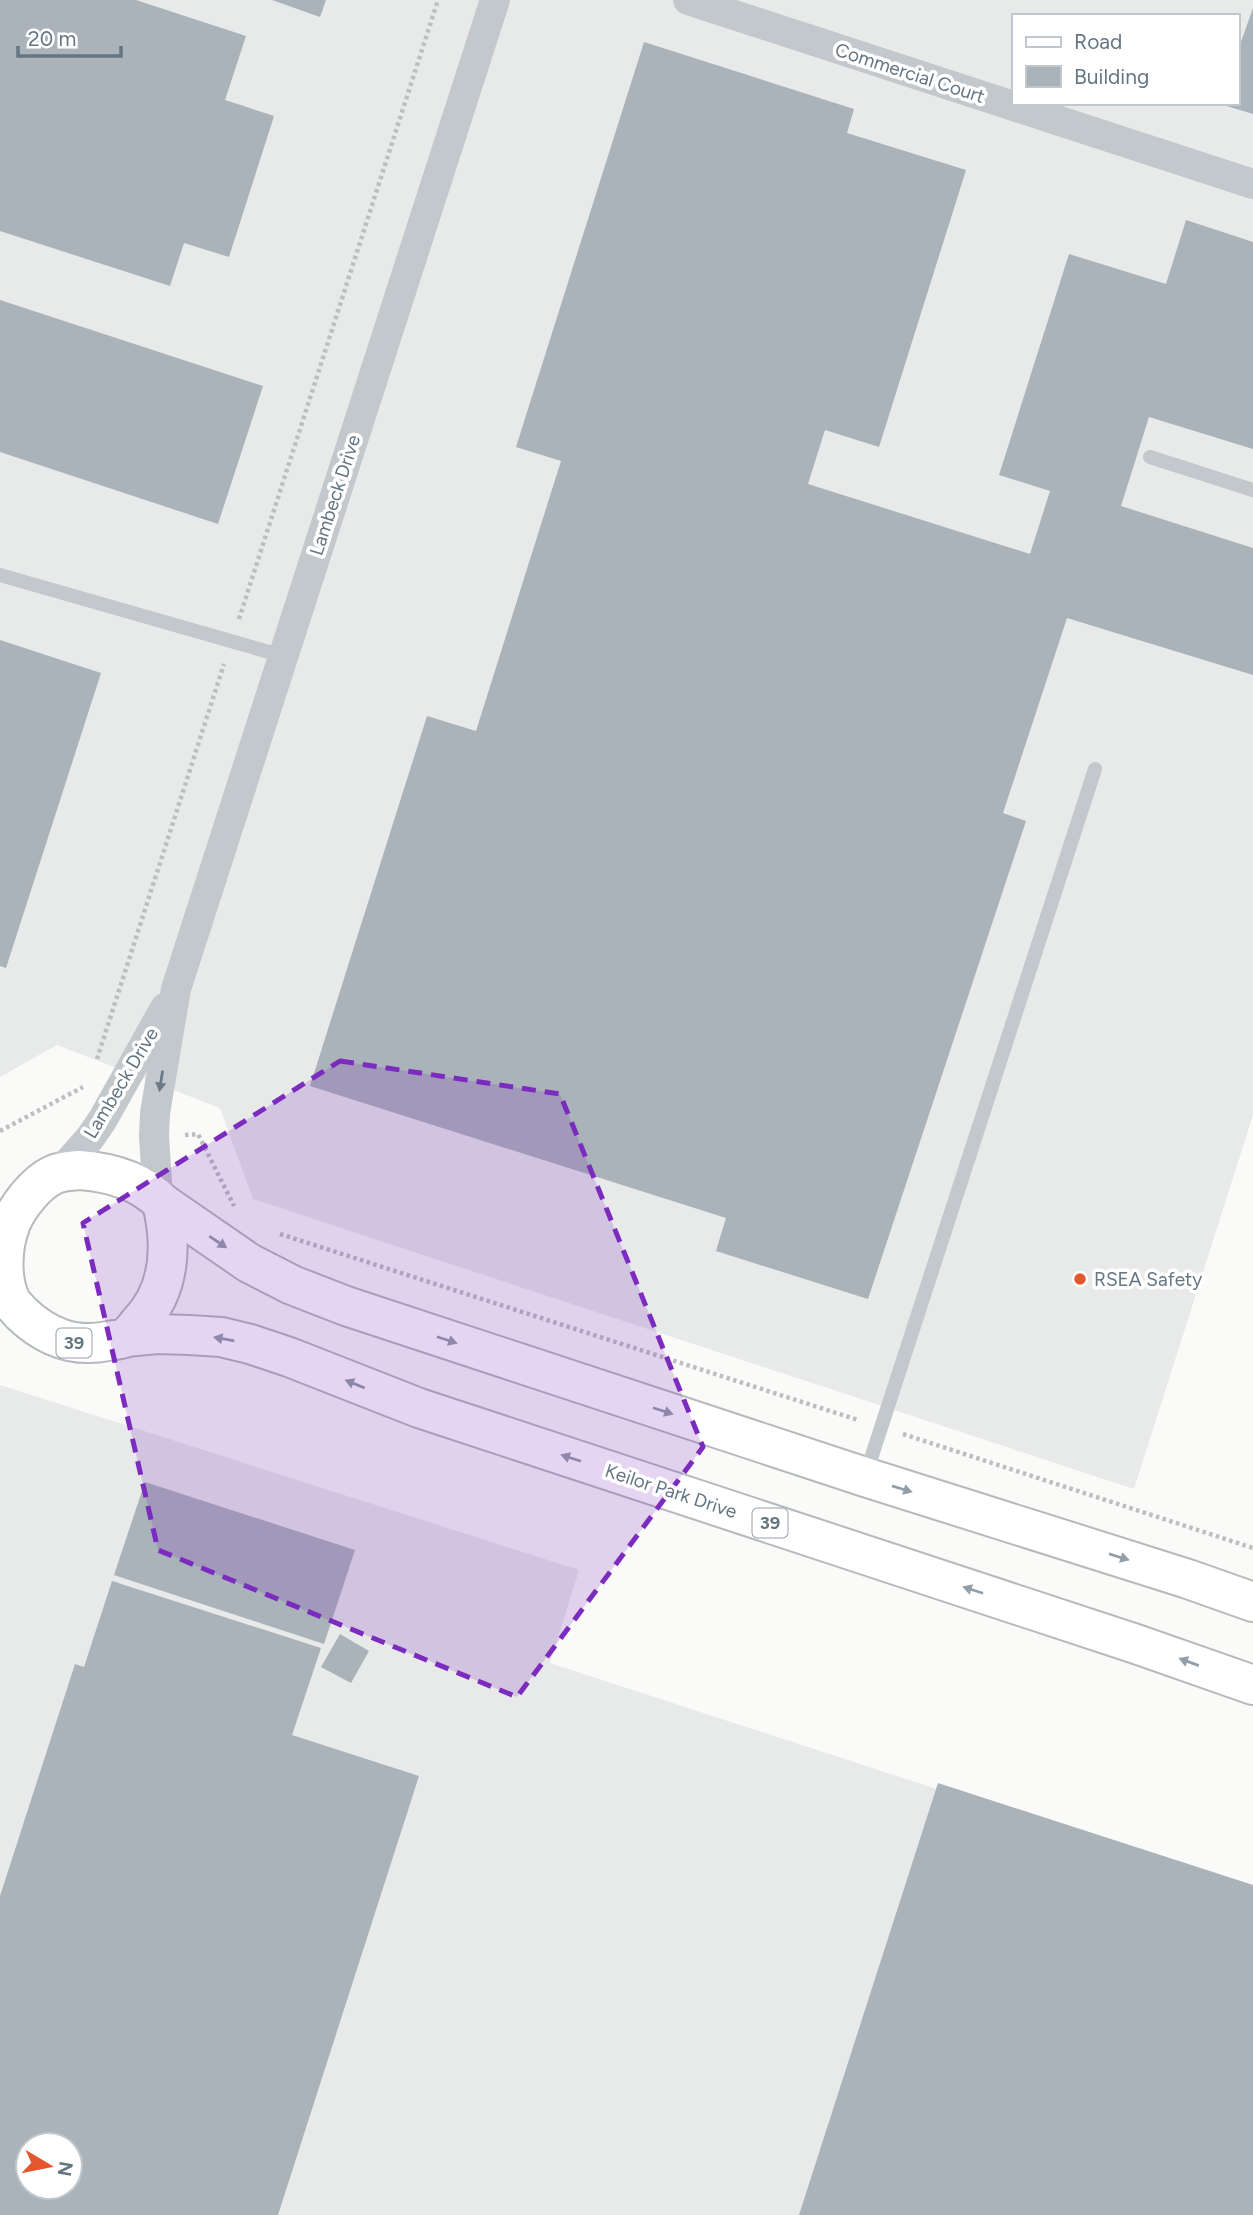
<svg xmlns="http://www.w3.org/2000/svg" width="1253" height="2215" font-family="Figtree,sans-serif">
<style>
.built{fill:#e8e9e9;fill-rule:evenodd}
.building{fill:#aab3b9;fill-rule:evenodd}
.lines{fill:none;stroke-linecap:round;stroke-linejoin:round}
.primary-casing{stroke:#b5babe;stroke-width:42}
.path{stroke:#bbbfc2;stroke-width:4.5;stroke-dasharray:3.5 3.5;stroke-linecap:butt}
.lane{stroke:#c3c8cc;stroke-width:14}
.street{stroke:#c3c8cc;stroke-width:30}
.primary{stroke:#fff;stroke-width:38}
.oneway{fill:#6a7a87}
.oneway2{fill:#939fa8}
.marked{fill:#7b2cbf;fill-opacity:0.2;stroke:#7b2cbf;stroke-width:5;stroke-dasharray:14 9;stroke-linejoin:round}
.poi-dot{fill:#e4572e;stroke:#fff;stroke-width:2.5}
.labels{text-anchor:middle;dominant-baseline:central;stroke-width:7;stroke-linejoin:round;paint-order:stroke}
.shield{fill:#fff;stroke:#939fa8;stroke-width:2}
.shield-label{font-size:18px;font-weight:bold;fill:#657683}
.street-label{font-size:19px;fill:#657683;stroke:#fff}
.poi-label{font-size:19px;fill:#657683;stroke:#fff;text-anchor:start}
</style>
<rect width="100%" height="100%" fill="#fafaf8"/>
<!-- built -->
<g class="built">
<path d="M0,0H1253V1115L1134,1489L253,1199L220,1108L57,1045L0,1077ZM1013,16H1237V103H1013Z"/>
<path d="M0,1385L579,1570L550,1663L1253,1892V2215H0ZM28,2145H70V2187H28Z"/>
</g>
<!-- building -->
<g class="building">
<path d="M0,0H136L246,36L225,100L274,116L229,257L184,243L170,286L0,231Z"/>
<path d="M272,0H326L320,17Z"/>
<path d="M1253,8V114L1220,104L1237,103V53Z"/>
<path d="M644,42L854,109L847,133L966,170L879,447L825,430L808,484L1030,554L1050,491L999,475L1069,254L1166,284L1186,220L1253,242V449L1149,417L1121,506L1253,548V675L1067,618L1003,813L1026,821L868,1299L716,1251L726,1218L310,1086L427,716L476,731L561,461L516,447Z"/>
<path d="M0,300L263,386L218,524L0,452Z"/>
<path d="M0,640L101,673L6,968L0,966Z"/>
<path d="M145,1482L355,1550L324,1644L114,1575Z"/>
<path d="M112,1581L321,1648L292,1735L419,1776L278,2215H0V1896L75,1664L84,1667ZM28,2145H70V2187H28Z"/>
<path d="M340,1634L369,1651L351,1683L321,1667Z"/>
<path d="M938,1783L1253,1885V2215H799Z"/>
</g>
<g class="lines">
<defs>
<g id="primary">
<path d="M79,1170C109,1172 140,1180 162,1203C172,1244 171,1290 139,1323C135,1328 130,1335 124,1338C120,1340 113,1340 108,1341C74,1348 46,1337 21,1313C18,1309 13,1305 11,1301C0,1278 2,1246 11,1223C18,1206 36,1183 53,1175C61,1171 70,1171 79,1170Z"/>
<path d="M162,1203L249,1263L292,1285L346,1306L865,1477L1188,1579L1253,1602"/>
<path d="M126,1337L157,1334L189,1335L221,1337L250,1344L289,1357L419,1408L1136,1644L1253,1685"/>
</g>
</defs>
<!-- primary casing -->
<use href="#primary" class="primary-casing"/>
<!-- path -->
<g class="path">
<path d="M239,619L438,0"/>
<path d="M97,1059L224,664"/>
<path d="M0,1131L83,1087"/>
<path d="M185,1135L198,1134L234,1206"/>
<path d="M280,1234L858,1420"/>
<path d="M903,1434L1253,1548"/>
</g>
<!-- lane -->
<g class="lane">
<path d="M1150,457L1253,490"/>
<path d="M0,575L283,656"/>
<path d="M865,1477L1095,769"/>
</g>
<!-- street -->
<g class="street">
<path d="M688,0L1253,184"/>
<path d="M59,1173L90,1138L103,1119L165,1008"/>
<path d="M158,1198L154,1136L155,1113L176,989L495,0"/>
</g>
<!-- primary -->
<use href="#primary" class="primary"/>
</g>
<!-- one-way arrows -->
<defs><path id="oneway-solid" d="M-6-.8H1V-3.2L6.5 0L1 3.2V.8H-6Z" transform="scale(1.75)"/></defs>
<use class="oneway" href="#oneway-solid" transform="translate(161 1081) rotate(99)"/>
<g class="oneway2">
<use href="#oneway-solid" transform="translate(218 1242) rotate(34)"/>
<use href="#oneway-solid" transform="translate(224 1339) rotate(-170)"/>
<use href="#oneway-solid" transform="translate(447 1340) rotate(18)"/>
<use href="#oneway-solid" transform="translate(355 1384) rotate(-158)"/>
<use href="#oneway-solid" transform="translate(663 1411) rotate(18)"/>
<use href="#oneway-solid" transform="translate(571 1458) rotate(-162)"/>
<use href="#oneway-solid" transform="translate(902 1489) rotate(17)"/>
<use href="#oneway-solid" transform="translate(1119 1557) rotate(17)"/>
<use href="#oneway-solid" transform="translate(973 1590) rotate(-162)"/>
<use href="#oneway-solid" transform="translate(1189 1662) rotate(-160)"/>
</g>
<!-- marked area -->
<path class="marked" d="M340,1061L560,1094L703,1447L517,1697L158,1550L83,1223Z"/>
<!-- markers -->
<circle class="poi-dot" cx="1080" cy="1279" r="7"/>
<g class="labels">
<!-- shield labels -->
<g class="shield">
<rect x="56.5" y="1328.5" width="35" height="29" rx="5"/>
<rect x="752.5" y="1508.5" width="35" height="29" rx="5"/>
</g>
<g class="shield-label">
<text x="74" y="1343">39</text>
<text x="770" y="1523">39</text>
</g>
<!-- street labels -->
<g class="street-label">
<text transform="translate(910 73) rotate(18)">Commercial Court</text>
<text transform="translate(335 495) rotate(-72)">Lambeck Drive</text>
<text transform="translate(121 1083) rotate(-59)">Lambeck Drive</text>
<text transform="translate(671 1491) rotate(18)">Keilor Park Drive</text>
</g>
<!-- poi labels -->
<g class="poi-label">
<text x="1094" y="1279">RSEA Safety</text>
</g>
</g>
<!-- legend -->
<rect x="1012" y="14" width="228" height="91" fill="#ffffff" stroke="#c1c8cd" stroke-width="2"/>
<rect x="1026" y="37" width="35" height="10" fill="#ffffff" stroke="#c1c8cd" stroke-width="2"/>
<text x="1074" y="49" font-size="21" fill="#657683">Road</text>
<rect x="1026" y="66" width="35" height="21" fill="#aab3b9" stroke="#c1c8cd" stroke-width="2"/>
<text x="1074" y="84" font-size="21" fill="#657683">Building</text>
<!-- north arrow -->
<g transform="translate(49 2166) rotate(100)"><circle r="33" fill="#ffffff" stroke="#c1c8cd" stroke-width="2"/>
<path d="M0-5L12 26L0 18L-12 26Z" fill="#e4572e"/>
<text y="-10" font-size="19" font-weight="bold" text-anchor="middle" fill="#657683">N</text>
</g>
<!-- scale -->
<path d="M18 46v10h103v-10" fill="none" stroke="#657683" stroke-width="3.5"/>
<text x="28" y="46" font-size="21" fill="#657683" stroke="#ffffff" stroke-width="5" paint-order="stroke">20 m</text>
</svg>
